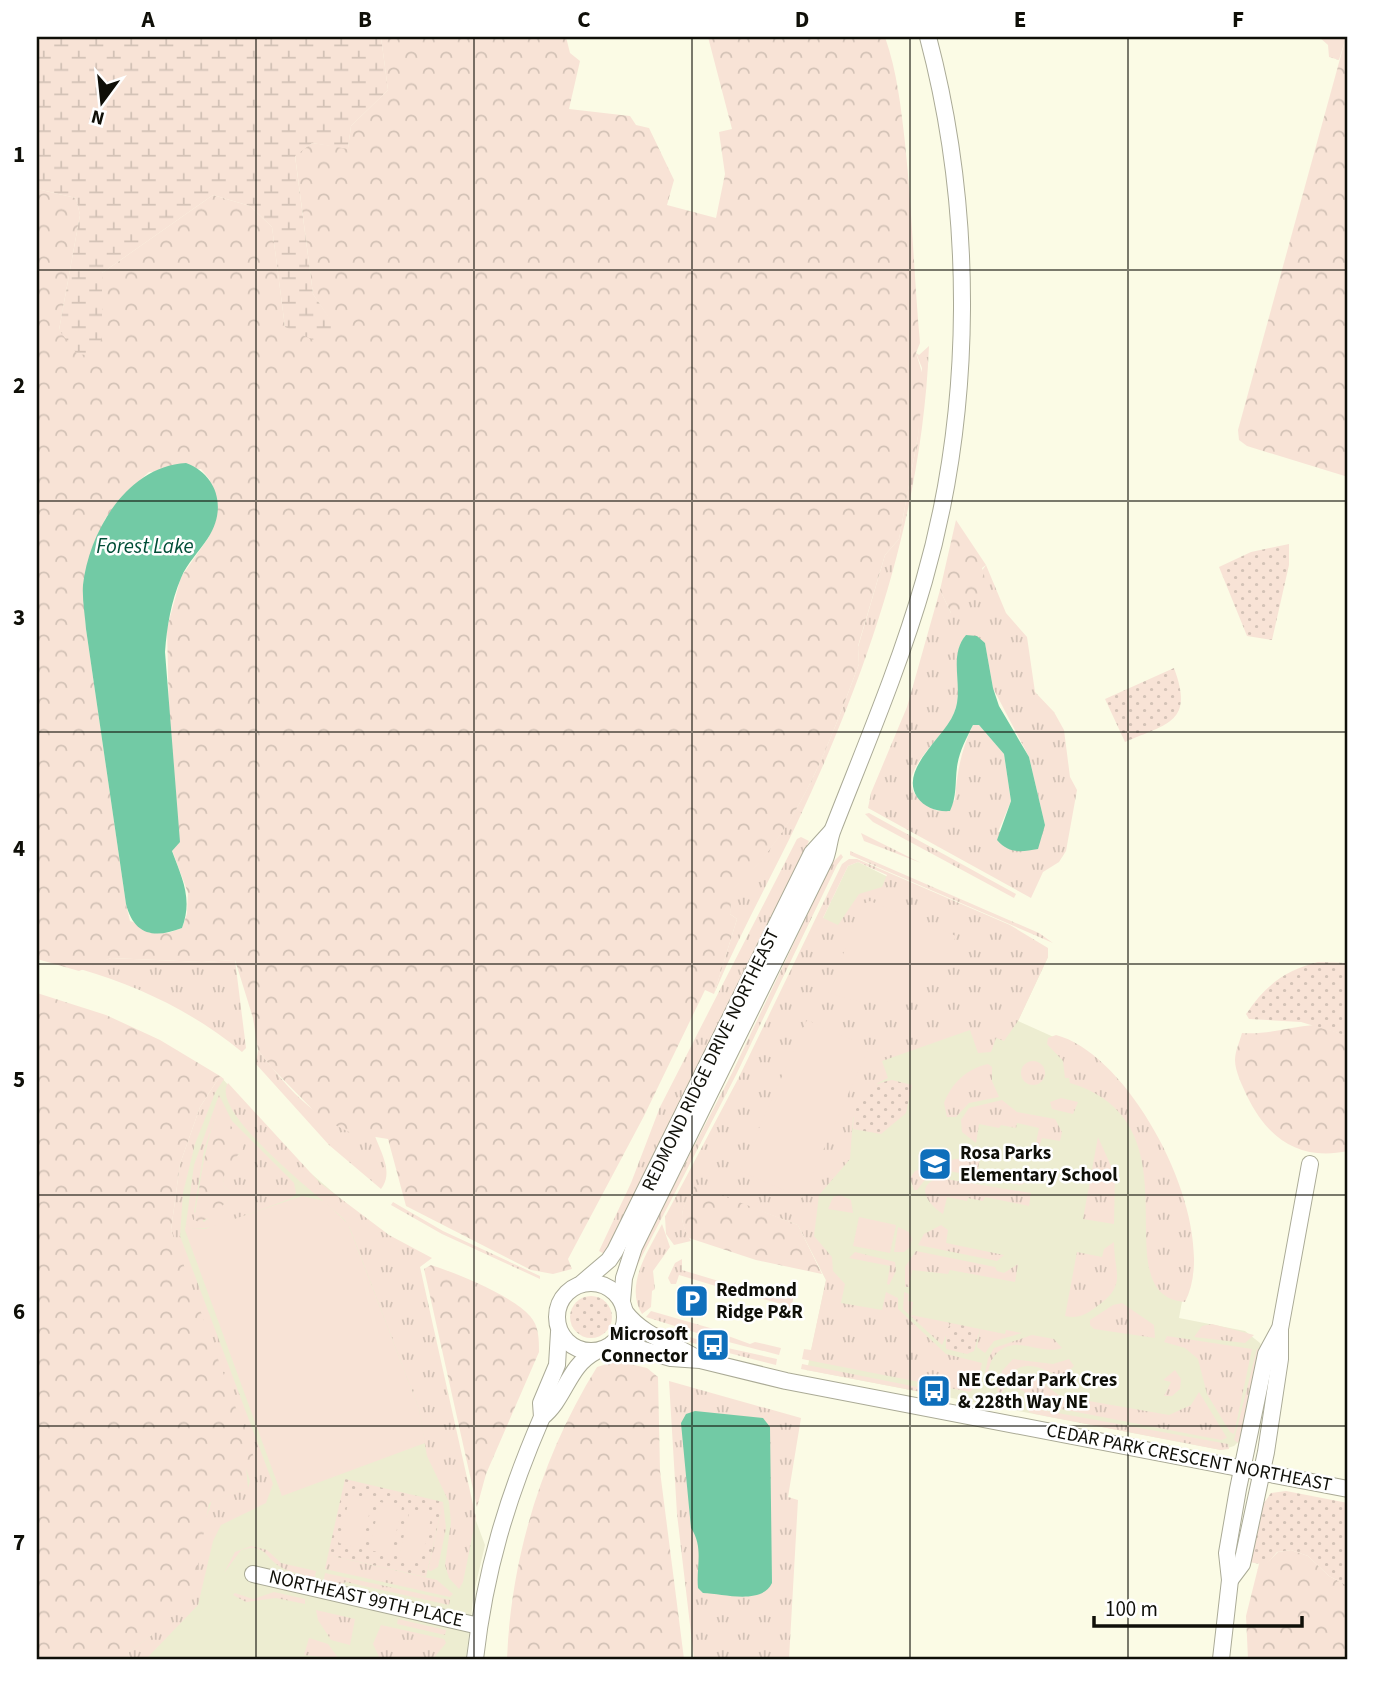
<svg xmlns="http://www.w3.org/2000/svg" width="1385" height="1696" font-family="'Source Sans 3',sans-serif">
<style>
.built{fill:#ededd1}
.grass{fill:url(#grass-tufts);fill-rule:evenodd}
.forest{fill:url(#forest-crowns);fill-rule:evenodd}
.wetland{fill:url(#wetland-marsh)}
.park{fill:url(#park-dots)}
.pitch{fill:#f8e3d6}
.water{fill:#72caa5}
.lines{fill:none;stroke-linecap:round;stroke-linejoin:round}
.minor-casing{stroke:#aaaa96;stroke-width:18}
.minor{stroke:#fff;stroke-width:16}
.grid{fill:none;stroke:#0f0f08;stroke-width:2;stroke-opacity:0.55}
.labels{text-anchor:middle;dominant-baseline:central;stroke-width:5;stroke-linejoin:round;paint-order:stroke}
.street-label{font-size:19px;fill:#0f0f08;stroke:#fff}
.poi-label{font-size:19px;font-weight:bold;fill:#0f0f08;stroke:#fff;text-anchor:start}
.water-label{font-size:21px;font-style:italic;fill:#014e37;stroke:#fff}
.neatline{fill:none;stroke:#0f0f08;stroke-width:2.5}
.grid-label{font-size:23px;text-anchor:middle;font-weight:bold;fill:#0f0f08}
</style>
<defs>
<pattern id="grass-tufts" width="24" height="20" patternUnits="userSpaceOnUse" patternTransform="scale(1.75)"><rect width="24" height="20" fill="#f8e3d6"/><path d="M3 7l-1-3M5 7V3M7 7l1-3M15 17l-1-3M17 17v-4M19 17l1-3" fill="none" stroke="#d3c2b6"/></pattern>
<pattern id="forest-crowns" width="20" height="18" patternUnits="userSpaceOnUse" patternTransform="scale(1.75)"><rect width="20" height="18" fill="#f8e3d6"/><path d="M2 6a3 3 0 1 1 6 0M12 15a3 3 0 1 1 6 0" fill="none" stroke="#d3c2b6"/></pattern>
<pattern id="wetland-marsh" width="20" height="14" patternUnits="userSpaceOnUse" patternTransform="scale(1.75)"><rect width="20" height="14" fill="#f8e3d6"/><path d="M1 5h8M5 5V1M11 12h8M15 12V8" fill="none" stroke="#d3c2b6"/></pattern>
<pattern id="park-dots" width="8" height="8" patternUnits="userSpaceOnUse" patternTransform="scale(1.75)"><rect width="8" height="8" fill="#f8e3d6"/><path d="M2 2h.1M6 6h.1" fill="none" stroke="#d3c2b6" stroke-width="1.8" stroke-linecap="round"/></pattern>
</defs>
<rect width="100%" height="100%" fill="#fbfbe5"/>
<!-- built -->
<g class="built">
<path d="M858,862L1048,957L1018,1021L1067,1043L1109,1073L1189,1263L1179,1318L1245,1331L1260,1343L1262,1348L1240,1440L1234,1446L1221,1450L807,1370L826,1280L798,1225L695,1185L848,866Z"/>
<path d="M220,1076L300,1164L363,1218L485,1545L474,1592L466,1659H128L180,1164Z"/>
</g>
<!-- grass -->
<g class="grass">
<path d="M1319,37H1346L1339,60L1329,57L1328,45Z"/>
<path d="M929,346C922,515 868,672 797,823C770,880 739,935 714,994L737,919L730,914L731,890C798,833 829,744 859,664L858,647L885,555L899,539L918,436L922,368L916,353L919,355Z"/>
<path d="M986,565L1006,613L1027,637L1035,692L1054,712L1064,730L1070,777L1077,790L1066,851L1059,862L1043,872L1031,898L868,808L871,793L907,707L940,590L951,613ZM966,635L985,643L993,688L1029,757L1045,825L998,832L1011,801L1004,754L979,725H973C961,750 957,772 955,800L938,811C925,805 907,794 912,776C919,753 945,735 954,713C965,687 948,657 966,635Z"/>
<path d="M869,813L1016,894L1014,898L873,822L865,814Z"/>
<path d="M861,833L921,863L864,841Z"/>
<path d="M801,837L809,841L608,1256L599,1251L631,1183L660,1107L797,839Z"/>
<path d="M850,851L1039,933L1053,943L850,855Z"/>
<path d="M841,854L843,857L837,865L736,1075L640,1260L636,1268L631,1267L732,1073L832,863Z"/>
<path d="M849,859H857L1010,925L1048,948V957L1018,1021L1004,1041L996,1038L991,1052L978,1053L970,1030L882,1061L888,1078L878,1083L853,1118L850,1159L819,1195L814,1236L832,1257L833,1271L845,1284L841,1303L882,1310L886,1292L898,1298V1309L946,1354L982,1363L978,1384L970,1392L802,1359L804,1349L811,1350L826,1280L798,1225L695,1186C682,1210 676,1215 691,1241L674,1245L666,1234L665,1217L739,1077L842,864ZM858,862L887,875L882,887L859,894L838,925L823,918L848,866Z"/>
<path d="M111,958L202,962L235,960L246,1048L242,1052C193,1012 141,987 80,969Z"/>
<path d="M1056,1035C1134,1055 1223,1229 1185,1302C1099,1295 1205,1123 1070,1083L1069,1078H1065L1063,1061L1047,1044L1048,1038Z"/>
<path d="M258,1050C290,1091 321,1129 375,1136C381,1153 394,1173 381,1189L329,1145L256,1064Z"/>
<circle cx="1033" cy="1073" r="12"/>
<path d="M988,1064L992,1067V1081L999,1097L969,1103L956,1117H947L944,1103C952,1083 966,1069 988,1064Z"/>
<path d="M220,1076L224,1079L215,1093L195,1144L183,1193L180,1236L273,1484L266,1503L221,1525L213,1541L198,1605L146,1659H128L129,1652L152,1635L205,1521L212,1500L248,1488L250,1481L171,1230L180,1164L200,1107Z"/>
<path d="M228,1083L320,1183L389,1235L432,1258L420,1267L476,1518L463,1582L459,1589L449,1578L445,1565L451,1522L449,1502L427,1456L419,1409L350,1228L344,1219C324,1200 208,1112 228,1083Z"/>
<path d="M219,1095L232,1121L294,1183L296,1193L292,1198L214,1227L193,1229L186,1224L194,1165ZM217,1112L240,1153C229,1163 223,1170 223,1185L229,1191V1199L204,1222L194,1212L204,1150Z"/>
<path d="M1061,1098L1078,1102L1073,1114L1052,1109L1050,1102Z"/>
<path d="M1002,1100L1017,1112L1055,1119L1062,1132L1060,1141L1042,1138L1039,1148H1035L1039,1128L1017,1123L1016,1128L1001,1125L999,1128L979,1124L976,1143L962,1132L961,1120L969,1108Z"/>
<path d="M1098,1137L1115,1175L1114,1224L1083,1219Z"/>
<path d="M929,1147L939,1152L941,1160L938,1164L918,1157L921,1149Z"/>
<path d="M976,1152V1156L980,1157L978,1170L1029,1180L1021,1185L949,1171L948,1165L953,1159H963Z"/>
<path d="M926,1167L931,1172L917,1190H914L910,1178L915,1171Z"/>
<path d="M939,1178L1031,1193L1029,1206L985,1197L983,1201L968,1198L967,1201L947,1197L943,1214C929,1205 913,1186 939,1178Z"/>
<path d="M393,1202L443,1231L540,1276V1279L442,1234L391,1205Z"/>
<path d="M662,1224L670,1247L653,1271L655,1289L652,1291L651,1307L642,1314C624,1285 649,1250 662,1224Z"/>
<path d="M941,1225L948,1230L946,1243L1004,1255L997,1261L918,1245L924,1234Z"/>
<path d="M1114,1242C1114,1274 1128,1285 1096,1307C1085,1315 1078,1319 1065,1316L1077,1252L1102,1257L1104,1249Z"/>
<path d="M916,1251L995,1267L997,1271L1004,1273L1018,1264L1015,1282L950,1270L948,1274L912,1270L909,1287H905V1267Z"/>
<path d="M855,1252L895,1262L896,1271L889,1285L887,1284L890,1266L849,1258Z"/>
<path d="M682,1259V1270L732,1285L736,1282L729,1295V1290L679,1275L676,1284H671L668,1278L675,1263Z"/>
<path d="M739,1283L742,1288L787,1299L790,1290L795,1289L790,1316L786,1315V1305L736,1292L733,1296Z"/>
<path d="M904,1292L909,1294L908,1301L913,1302L911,1315L951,1323L942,1345L903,1309Z"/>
<path d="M1122,1303L1154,1325L1155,1338L1094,1329L1090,1325V1320L1113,1305Z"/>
<path d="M651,1311L717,1330L713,1338L646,1317Z"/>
<path d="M1212,1324L1254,1335L1245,1343L1194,1337L1202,1326Z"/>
<path d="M653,1326L716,1345L714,1349L651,1331Z"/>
<path d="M980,1329L1005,1334L1006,1330L1022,1333L994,1341L985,1353L977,1347Z"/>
<path d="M720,1333L750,1344L755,1342L781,1348L779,1355L717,1339Z"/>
<path d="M1032,1335L1054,1339L1062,1348C1041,1356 1016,1334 997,1353C988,1361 989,1376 983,1382L988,1359L994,1348Z"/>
<path d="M1167,1336L1252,1349L1234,1434L1230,1432L1207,1394L1198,1359L1185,1348L1164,1342Z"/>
<path d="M723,1347L777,1359L776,1365L721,1351Z"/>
<path d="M1262,1348L1243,1434L1238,1443L1234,1440L1257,1349Z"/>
<path d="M1013,1359L1053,1364L1069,1359L1074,1366L1061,1377C1045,1370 1025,1357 1010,1375C1005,1382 1006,1390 1000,1394L997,1391L1002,1371Z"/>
<path d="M802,1364L932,1390V1394L801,1369Z"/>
<path d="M1175,1370L1181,1379L1180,1389L1172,1396H1164L1171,1382L1163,1380Z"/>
<path d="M1037,1379L1060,1396L1169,1415L1191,1405L1199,1392L1227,1438L1221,1440L1030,1403L1024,1391L1018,1389L1023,1381Z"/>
<path d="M669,1381L801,1418L788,1497L798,1500L789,1659H694L677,1514Z"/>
<path d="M1030,1408L1228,1444L1229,1449L1221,1450L1035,1414L1029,1412Z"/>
<path d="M443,1502L446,1528L438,1567L431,1571L428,1570Z"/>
<path d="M251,1546L267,1550L281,1563L316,1571L314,1581C303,1571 290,1574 279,1566C263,1555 265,1543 241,1550L224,1573L235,1552Z"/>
<path d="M328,1555L437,1580L453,1594L450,1597L325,1569Z"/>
<path d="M325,1573L450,1600L449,1605L346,1582L336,1586L323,1583Z"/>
<path d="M274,1592L305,1599V1604L276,1598L246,1602L233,1595L235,1593L253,1599Z"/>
<path d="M316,1610L355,1619L350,1645L331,1640L318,1620Z"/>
<path d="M398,1619L446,1630L445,1635L397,1624Z"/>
<path d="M381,1625L444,1639L446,1643L433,1659H380L373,1644Z"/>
<path d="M309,1638L328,1644L339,1659L304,1655Z"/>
</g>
<!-- forest -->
<g class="forest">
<path d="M381,37H566L570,53L580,61L569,109L630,116L636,125L649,128L674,180L667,205L716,218L725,174L719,132L732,129L708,37H885C897,71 901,108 905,143C912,210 914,276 920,343L916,353L924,379L918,436L899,539L885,555L858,646L859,664C829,744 798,833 732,890L730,914L737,919L714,994L705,990L644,1116L568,1259L572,1269L553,1274L531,1270L406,1206L388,1139L351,1133L321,1118L272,1068L258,1050L253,1018L235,960L202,962L111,958L79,971L37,959V189L76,198L80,215L59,330L102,336V273L213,195L250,206L272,227L285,327L338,332L313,294L295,155L312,143L348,148L351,126L388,90ZM201,469L210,480L209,537L181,577L167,628L172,850L188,893L187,914L182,928L168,933L130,921L126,904L86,629L83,588L105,519L127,492L149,472Z"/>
<path d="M1346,37H1348V477L1247,446L1239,440L1238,430Z"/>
<path d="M956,520L986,565L982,568L987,585L980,600H969L959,615L951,613L940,590Z"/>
<path d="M37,993L106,1015L160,1040L220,1076L200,1107L180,1164L171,1230L256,1463L246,1467L248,1488L213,1500L209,1504L193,1592L152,1635L129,1652L128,1659H37Z"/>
<path d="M1314,1025L1348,1036V1151C1299,1161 1268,1139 1247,1096C1242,1085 1235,1071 1235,1060C1235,1051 1240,1041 1242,1033C1266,1035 1289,1027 1314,1025Z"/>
<path d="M217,1111L242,1138L243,1149C233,1162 224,1166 223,1185L229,1191V1199L211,1217L199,1222L194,1220C201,1180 203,1153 217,1111Z"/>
<path d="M695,1185L798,1225L822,1274L756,1260L689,1238C676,1214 683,1208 695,1185Z"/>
<path d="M431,1265C456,1273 513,1296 530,1316C539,1326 539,1339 539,1352L486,1474L477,1507L424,1269Z"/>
<path d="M617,1361L647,1368L658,1377L660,1471L684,1659H507C511,1556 543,1454 597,1367Z"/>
<path d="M1291,1550L1308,1556L1329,1576L1348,1586V1659H1248L1246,1616L1259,1564H1266L1278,1552Z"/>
</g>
<!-- wetland -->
<path class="wetland" d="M43,37H381L388,90L351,126L348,149L312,143L295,156L313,294L339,332L320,343L285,327L272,227L250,206L213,195L102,273V336L95,356L77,354L59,330L80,215L76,198L37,189V43Z"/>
<!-- park -->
<g class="park">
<path d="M1289,544V565L1272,640L1247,636L1219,567L1251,552Z"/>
<path d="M1174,668C1194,722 1169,723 1125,742L1105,699Z"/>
<path d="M1318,962L1348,963V1036L1301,1022L1249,1019L1246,1014C1265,986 1285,970 1318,962Z"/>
<path d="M892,1080L912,1085L906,1113L881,1134L853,1129C853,1103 865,1084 892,1080Z"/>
<circle cx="591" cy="1317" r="21"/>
<path d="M951,1323L980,1329L974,1351L967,1354L946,1349V1331Z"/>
<path d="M345,1479L443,1502L426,1577L328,1555Z"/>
<path d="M1286,1491L1348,1503V1586L1329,1576L1308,1556L1291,1550L1277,1552L1266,1565L1249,1562L1262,1506L1271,1493Z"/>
</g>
<!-- pitch -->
<g class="pitch">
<path d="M870,901L956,936C931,996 891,1017 828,992L863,904Z"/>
<path d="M807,1020L869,1047L802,1198L740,1171Z"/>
<path d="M840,1195L851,1200L853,1213L828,1209L833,1197Z"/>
<path d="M302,1196L324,1201L348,1224L419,1409L425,1443L282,1496L185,1230L186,1224L193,1229H205Z"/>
<path d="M859,1217L896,1225L890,1253L853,1246Z"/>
<path d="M898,1227L909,1232L912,1239L910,1247L904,1252H894Z"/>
<path d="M350,1495L372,1500L362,1549L339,1543Z"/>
<path d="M380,1502L402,1507L391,1555L369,1550Z"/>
<path d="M410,1509L432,1514L421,1562L399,1557Z"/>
</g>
<!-- water -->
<g class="water">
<path d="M186,463C218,475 227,509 208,538C199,552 187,563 181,578C171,602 167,626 165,652L180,842L172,851C182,878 193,899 182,928C154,939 134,935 126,904L86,629C85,615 82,599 83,585C89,532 127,466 186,463Z"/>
<path d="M966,635L977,636L985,643L993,688L999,706L1029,757L1045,825L1038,849C1021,852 1009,854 997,840L1011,801L1004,754L979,725H973C966,739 959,752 957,767C955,782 957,796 950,811C937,812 925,808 917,797C899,769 944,738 954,713C965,688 947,657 966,635Z"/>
<path d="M695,1411L763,1418L770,1427L772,1583C762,1605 724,1594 703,1593L698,1588C696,1566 704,1548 691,1528L681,1423L686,1414Z"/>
</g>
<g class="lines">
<defs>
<g id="minor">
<circle cx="591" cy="1317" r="34"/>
<path d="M582,1283L609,1260L615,1251L812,853L831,832"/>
<path d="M622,1301L624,1278L634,1247L825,859C829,849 829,838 833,829C865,747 900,665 924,581C974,407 974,211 928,37"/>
<path d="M625,1312C644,1337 673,1343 698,1359"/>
<path d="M607,1349H640L671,1358L700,1360L786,1381L1348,1489"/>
<path d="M542,1417C565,1399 568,1366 595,1352"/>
<path d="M253,1574L479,1626"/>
<path d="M1230,1580L1242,1564L1266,1452L1280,1359V1329L1310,1164"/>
<path d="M475,1659C485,1571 507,1498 542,1417L541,1403L557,1365L559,1332"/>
<path d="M1221,1659L1230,1580L1227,1553L1238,1489L1266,1354L1279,1330"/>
</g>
</defs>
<!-- minor casing -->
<use href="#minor" class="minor-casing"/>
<!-- minor -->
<use href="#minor" class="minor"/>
</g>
<!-- grid -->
<path class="grid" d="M256,37V1659M474,37V1659M692,37V1659M910,37V1659M1128,37V1659M37,270H1348M37,501H1348M37,732H1348M37,964H1348M37,1195H1348M37,1426H1348"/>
<!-- icons -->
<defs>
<symbol id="school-square" viewBox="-11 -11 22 22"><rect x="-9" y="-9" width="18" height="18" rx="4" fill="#0e6fbb" stroke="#fff"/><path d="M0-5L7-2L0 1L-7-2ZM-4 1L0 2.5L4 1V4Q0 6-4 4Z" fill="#fff"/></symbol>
<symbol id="parking-square" viewBox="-11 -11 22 22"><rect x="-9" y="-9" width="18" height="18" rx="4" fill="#0e6fbb" stroke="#fff"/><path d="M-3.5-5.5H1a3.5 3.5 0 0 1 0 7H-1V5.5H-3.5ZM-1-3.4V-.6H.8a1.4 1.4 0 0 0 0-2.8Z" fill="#fff"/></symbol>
<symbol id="bus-square" viewBox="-11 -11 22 22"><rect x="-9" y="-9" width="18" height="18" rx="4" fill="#0e6fbb" stroke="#fff"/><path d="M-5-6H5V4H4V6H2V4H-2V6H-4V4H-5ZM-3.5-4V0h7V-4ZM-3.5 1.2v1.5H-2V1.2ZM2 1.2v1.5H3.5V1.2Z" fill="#fff"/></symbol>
</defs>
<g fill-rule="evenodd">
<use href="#school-square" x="916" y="1145" width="38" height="38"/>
<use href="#parking-square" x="673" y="1282" width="38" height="38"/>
<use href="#bus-square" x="694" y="1326" width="38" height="38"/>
<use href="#bus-square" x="915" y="1372" width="38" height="38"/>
</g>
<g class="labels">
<!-- street labels -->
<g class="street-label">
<text transform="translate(711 1060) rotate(-64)">REDMOND RIDGE DRIVE NORTHEAST</text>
<text transform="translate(1189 1458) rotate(11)">CEDAR PARK CRESCENT NORTHEAST</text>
<text transform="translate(366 1599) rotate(13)">NORTHEAST 99TH PLACE</text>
</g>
<!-- poi labels -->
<g class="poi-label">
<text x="960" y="1153">Rosa Parks<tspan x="960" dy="22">Elementary School</tspan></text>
<text x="716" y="1290">Redmond<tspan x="716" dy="22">Ridge P&amp;R</tspan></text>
<text x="688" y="1334" text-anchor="end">Microsoft<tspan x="688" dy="22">Connector</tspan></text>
<text x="958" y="1380">NE Cedar Park Cres<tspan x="958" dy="22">&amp; 228th Way NE</tspan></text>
</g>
<!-- water labels -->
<g class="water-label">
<text x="145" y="546">Forest Lake</text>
</g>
</g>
<!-- border -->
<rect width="1385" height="1696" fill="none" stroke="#ffffff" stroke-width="77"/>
<!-- north arrow -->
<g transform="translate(102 102) rotate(195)" stroke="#ffffff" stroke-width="5" paint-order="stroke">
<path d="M0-5L12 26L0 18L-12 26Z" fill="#0f0f08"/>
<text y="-10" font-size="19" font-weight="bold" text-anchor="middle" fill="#0f0f08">N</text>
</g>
<!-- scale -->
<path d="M1094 1616v10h208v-10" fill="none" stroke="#0f0f08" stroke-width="3.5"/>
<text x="1105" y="1616" font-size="21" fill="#0f0f08" stroke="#ffffff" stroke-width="5" paint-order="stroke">100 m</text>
<rect x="38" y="38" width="1308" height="1620" class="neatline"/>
<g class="grid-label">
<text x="148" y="27">A</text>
<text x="365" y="27">B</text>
<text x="584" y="27">C</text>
<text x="802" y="27">D</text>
<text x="1020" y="27">E</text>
<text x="1238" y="27">F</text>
<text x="19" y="162">1</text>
<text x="19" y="393">2</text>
<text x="19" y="625">3</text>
<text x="19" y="856">4</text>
<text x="19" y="1087">5</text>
<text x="19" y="1319">6</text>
<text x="19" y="1550">7</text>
</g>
</svg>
